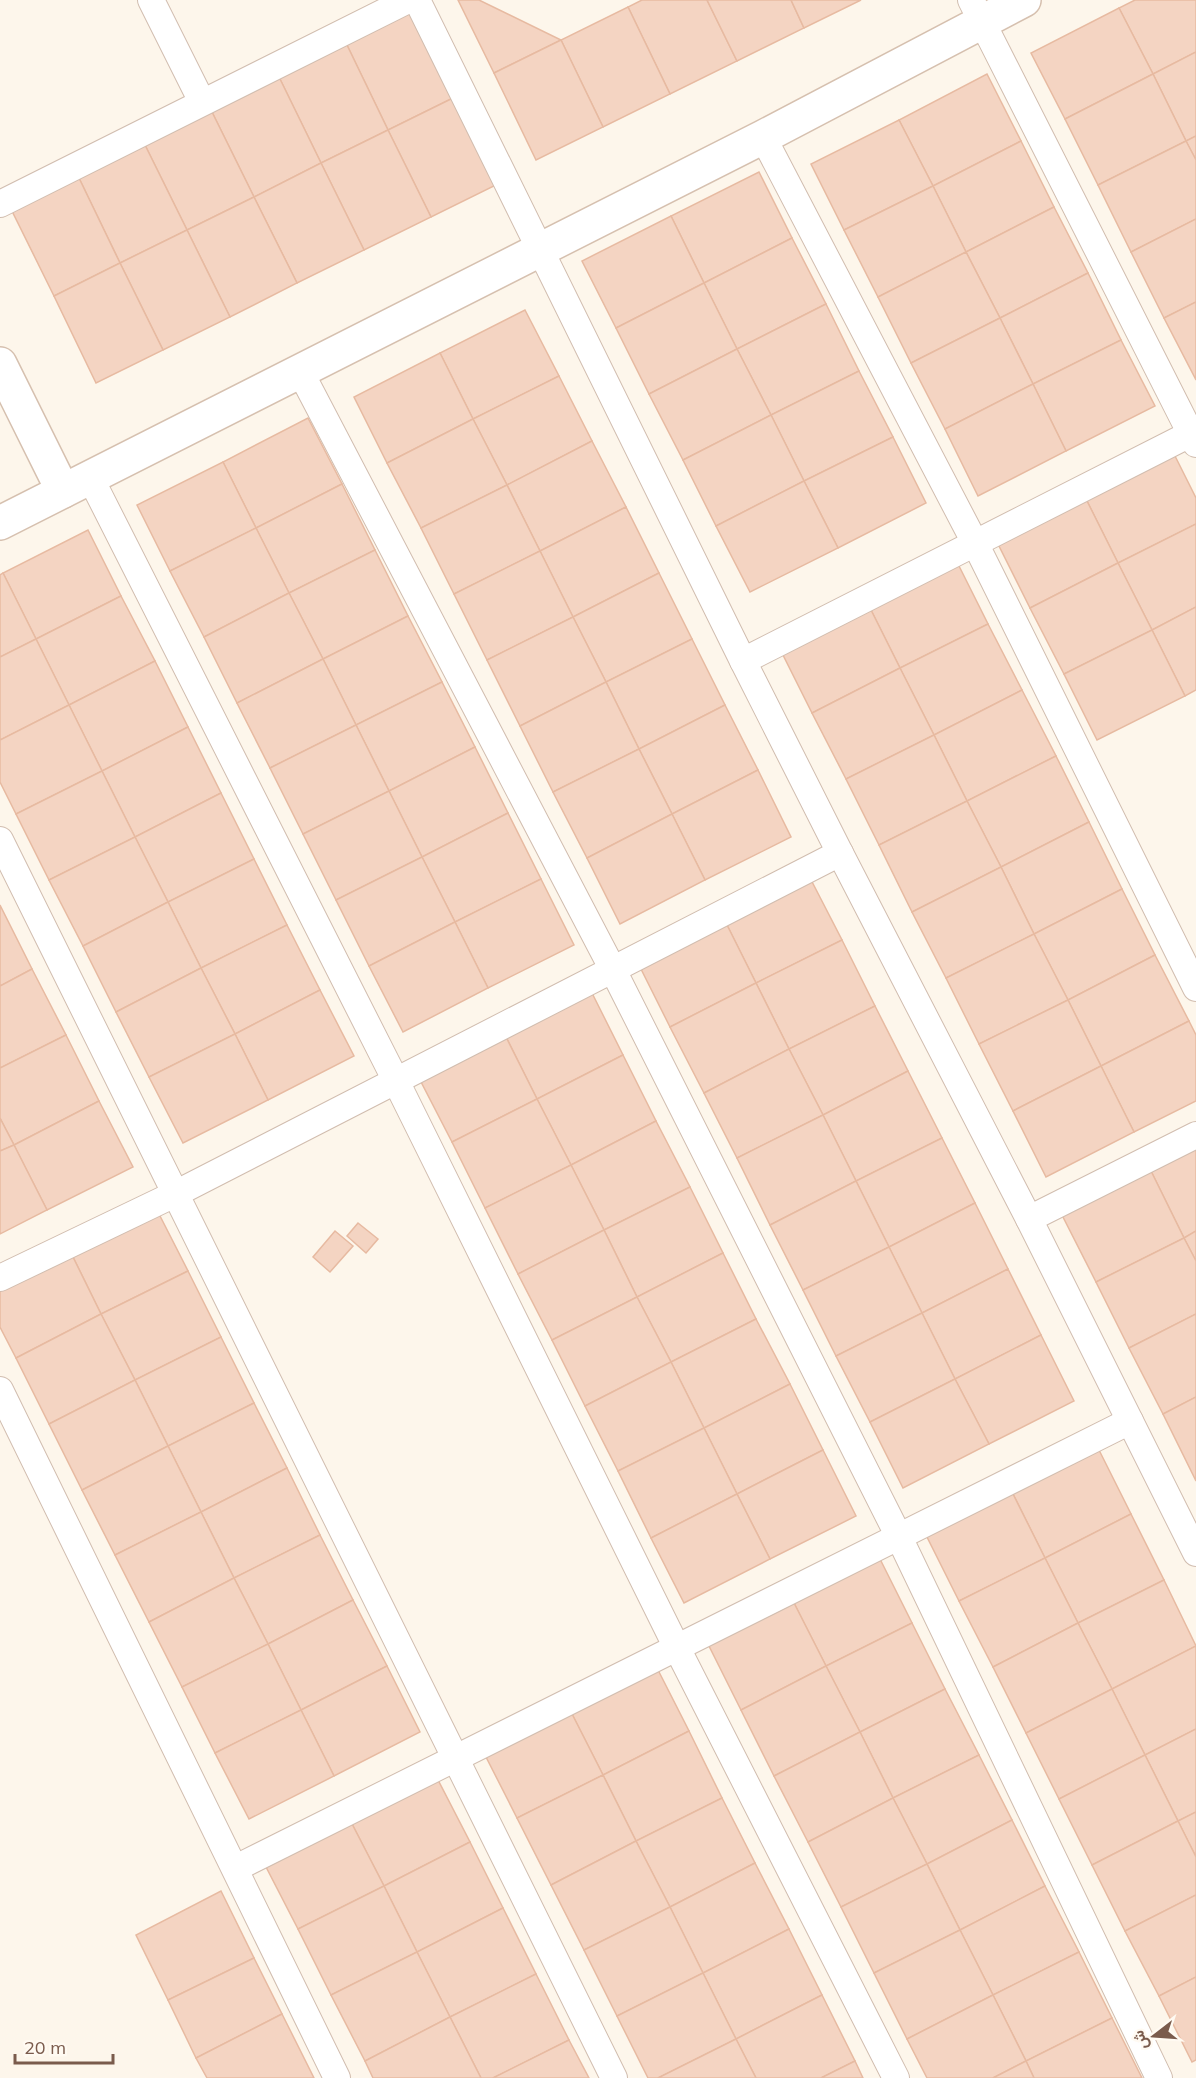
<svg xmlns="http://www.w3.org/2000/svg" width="1196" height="2078" font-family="Mulish,Vazirmatn,sans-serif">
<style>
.building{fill:#f4d4c2;stroke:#e7baa1;stroke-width:1.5}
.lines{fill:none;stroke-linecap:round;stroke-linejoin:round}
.street-casing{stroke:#d1bdaf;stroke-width:28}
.secondary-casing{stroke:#d6c0af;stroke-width:36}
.street{stroke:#fff;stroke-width:26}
.secondary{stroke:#fff;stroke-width:33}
</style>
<rect width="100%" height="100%" fill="#fdf6eb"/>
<!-- building -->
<g class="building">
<path d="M458,0H479L561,40L494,73Z"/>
<path d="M642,0H707L737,61L670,94L628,7Z"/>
<path d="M707,0H791L804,28L737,61Z"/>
<path d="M791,0H861L804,28Z"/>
<path d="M1135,0H1196V52L1153,74L1119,8Z"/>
<path d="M628,7L670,94L603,127L561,40Z"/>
<path d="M1119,8L1153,74L1065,119L1031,53Z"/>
<path d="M412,10L455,97L388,130L346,43Z"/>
<path d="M561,40L603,127L536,160L494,73Z"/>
<path d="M346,43L388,130L321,163L279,77Z"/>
<path d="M1196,52V136L1186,141L1153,74Z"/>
<path d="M987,74L1021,141L933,186L899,120Z"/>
<path d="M1153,74L1186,141L1098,185L1065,119Z"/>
<path d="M279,77L321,163L254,197L211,110Z"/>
<path d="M455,97L498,184L431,217L388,130Z"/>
<path d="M211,110L254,197L187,230L144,143Z"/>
<path d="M899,120L933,186L844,230L811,164Z"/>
<path d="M388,130L431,217L364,250L321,163Z"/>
<path d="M1196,136V160L1186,141Z"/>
<path d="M1021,141L1054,207L966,252L933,186Z"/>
<path d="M1186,141L1196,160V219L1131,252L1098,185Z"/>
<path d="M144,143L187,230L120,263L78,176Z"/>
<path d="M321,163L364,250L297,283L254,197Z"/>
<path d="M759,172L792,238L704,283L671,216Z"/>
<path d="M78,176L120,263L54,296L11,209Z"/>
<path d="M933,186L966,252L878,297L844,230Z"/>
<path d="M254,197L297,283L230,317L187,230Z"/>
<path d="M1054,207L1088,273L1000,318L966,252Z"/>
<path d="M671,216L704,283L616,328L582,261Z"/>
<path d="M1196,219V302L1164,318L1131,252Z"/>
<path d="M187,230L230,317L163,350L120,263Z"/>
<path d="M792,238L826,304L737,349L704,283Z"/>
<path d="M966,252L1000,318L911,363L878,297Z"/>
<path d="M120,263L163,350L96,383L54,296Z"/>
<path d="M1088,273L1121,340L1033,384L1000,318Z"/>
<path d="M704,283L737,349L649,394L616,328Z"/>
<path d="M1196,302V380L1164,318Z"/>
<path d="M826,304L859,371L771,415L737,349Z"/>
<path d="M525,310L559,376L473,419L440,353Z"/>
<path d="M1000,318L1033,384L945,429L911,363Z"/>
<path d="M1121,340L1155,406L1066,451L1033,384Z"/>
<path d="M737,349L771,415L683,460L649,394Z"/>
<path d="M440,353L473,419L387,463L354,397Z"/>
<path d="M859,371L893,437L804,481L771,415Z"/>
<path d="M559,376L592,441L507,485L473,419Z"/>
<path d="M1033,384L1066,451L978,496L945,429Z"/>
<path d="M771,415L804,481L716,526L683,460Z"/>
<path d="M308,418L342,484L256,528L223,462Z"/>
<path d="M473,419L507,485L421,528L387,463Z"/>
<path d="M893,437L926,503L838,548L804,481Z"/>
<path d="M592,441L626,507L540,551L507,485Z"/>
<path d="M1173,452L1196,498V524L1118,563L1085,497Z"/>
<path d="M223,462L256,528L170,571L137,505Z"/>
<path d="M804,481L838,548L750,592L716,526Z"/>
<path d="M342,484L375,550L289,593L256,528Z"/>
<path d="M507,485L540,551L454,594L421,528Z"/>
<path d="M1085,497L1118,563L1030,608L997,542Z"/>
<path d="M626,507L659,573L573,617L540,551Z"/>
<path d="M1196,524V607L1152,630L1118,563Z"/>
<path d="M256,528L289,593L204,637L170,571Z"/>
<path d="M88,530L121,596L36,639L3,573Z"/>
<path d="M375,550L408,616L323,659L289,593Z"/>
<path d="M540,551L573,617L487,660L454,594Z"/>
<path d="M955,558L988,624L900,668L867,602Z"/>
<path d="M1118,563L1152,630L1064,674L1030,608Z"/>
<path d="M3,573L36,639L0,657V575Z"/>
<path d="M659,573L692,639L606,682L573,617Z"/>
<path d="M289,593L323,659L237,703L204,637Z"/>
<path d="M121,596L155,661L69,705L36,639Z"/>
<path d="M867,602L900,668L812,713L779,647Z"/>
<path d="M1196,607V690L1185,696L1152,630Z"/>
<path d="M408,616L442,682L356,725L323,659Z"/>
<path d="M573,617L606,682L520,726L487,660Z"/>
<path d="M988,624L1022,690L934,735L900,668Z"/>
<path d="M1152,630L1185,696L1097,740L1064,674Z"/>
<path d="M36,639L69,705L0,740V657Z"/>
<path d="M692,639L725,705L639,749L606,682Z"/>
<path d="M323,659L356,725L270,768L237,703Z"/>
<path d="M155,661L188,727L102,771L69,705Z"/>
<path d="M900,668L934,735L846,779L812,713Z"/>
<path d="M442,682L475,747L389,791L356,725Z"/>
<path d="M606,682L639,749L553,792L520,726Z"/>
<path d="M1022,690L1056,756L967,801L934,735Z"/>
<path d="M69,705L102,771L16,814L0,782V740Z"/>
<path d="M725,705L758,770L672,814L639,749Z"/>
<path d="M356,725L389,791L303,834L270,768Z"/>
<path d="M188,727L221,793L135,837L102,771Z"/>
<path d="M934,735L967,801L879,845L846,779Z"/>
<path d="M475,747L508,813L422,857L389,791Z"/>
<path d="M639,749L672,814L587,858L553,792Z"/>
<path d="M1056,756L1089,822L1001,867L967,801Z"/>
<path d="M758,770L791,837L705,880L672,814Z"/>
<path d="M102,771L135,837L49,880L16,814Z"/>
<path d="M389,791L422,857L336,900L303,834Z"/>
<path d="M221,793L254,859L168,902L135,837Z"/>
<path d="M967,801L1001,867L912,912L879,845Z"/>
<path d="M508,813L541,879L455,922L422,857Z"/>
<path d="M672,814L705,880L620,924L587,858Z"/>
<path d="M1089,822L1122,889L1034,934L1001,867Z"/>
<path d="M135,837L168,902L83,946L49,880Z"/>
<path d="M422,857L455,922L369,966L336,900Z"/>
<path d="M254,859L287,925L201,968L168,902Z"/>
<path d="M1001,867L1034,934L946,978L912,912Z"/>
<path d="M808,874L842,940L756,983L723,917Z"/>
<path d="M541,879L574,945L488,988L455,922Z"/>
<path d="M1122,889L1155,955L1068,1000L1034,934Z"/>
<path d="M168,902L201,968L116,1012L83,946Z"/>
<path d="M0,905L32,969L0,986Z"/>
<path d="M723,917L756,983L670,1027L637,961Z"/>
<path d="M455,922L488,988L403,1032L369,966Z"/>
<path d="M287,925L320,990L235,1034L201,968Z"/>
<path d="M1034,934L1068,1000L979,1044L946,978Z"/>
<path d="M842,940L875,1006L789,1049L756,983Z"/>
<path d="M1155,955L1189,1021L1101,1066L1068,1000Z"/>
<path d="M201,968L235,1034L149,1077L116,1012Z"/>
<path d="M32,969L66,1035L0,1068V986Z"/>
<path d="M756,983L789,1049L704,1093L670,1027Z"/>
<path d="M590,989L623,1055L537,1099L504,1033Z"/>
<path d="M320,990L354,1056L268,1100L235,1034Z"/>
<path d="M1068,1000L1101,1066L1013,1111L979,1044Z"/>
<path d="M875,1006L908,1071L823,1115L789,1049Z"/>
<path d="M1189,1021L1196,1035V1101L1134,1132L1101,1066Z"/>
<path d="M504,1033L537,1099L452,1142L418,1076Z"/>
<path d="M235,1034L268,1100L183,1143L149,1077Z"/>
<path d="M66,1035L99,1101L14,1145L0,1118V1068Z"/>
<path d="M789,1049L823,1115L737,1158L704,1093Z"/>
<path d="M623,1055L656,1121L571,1165L537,1099Z"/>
<path d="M1101,1066L1134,1132L1046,1177L1013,1111Z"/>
<path d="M908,1071L942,1138L856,1181L823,1115Z"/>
<path d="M537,1099L571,1165L485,1208L452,1142Z"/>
<path d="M99,1101L133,1167L47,1210L14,1145Z"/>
<path d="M823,1115L856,1181L770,1225L737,1158Z"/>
<path d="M0,1118L14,1145L0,1151Z"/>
<path d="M656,1121L690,1187L604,1230L571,1165Z"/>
<path d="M942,1138L975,1203L889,1247L856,1181Z"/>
<path d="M14,1145L47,1210L0,1234V1151Z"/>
<path d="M1196,1148V1231L1184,1238L1151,1171Z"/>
<path d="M571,1165L604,1230L518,1274L485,1208Z"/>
<path d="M1151,1171L1184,1238L1096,1282L1062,1215Z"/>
<path d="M856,1181L889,1247L803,1290L770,1225Z"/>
<path d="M690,1187L723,1253L637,1297L604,1230Z"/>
<path d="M975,1203L1008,1269L922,1313L889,1247Z"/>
<path d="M158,1212L188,1271L101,1314L72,1255Z"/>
<path d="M358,1223L378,1239L366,1253L347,1236Z"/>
<path d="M604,1230L637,1297L552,1340L518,1274Z"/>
<path d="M335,1231L353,1246L330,1272L313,1257Z"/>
<path d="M1196,1231V1261L1184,1238Z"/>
<path d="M1184,1238L1196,1261V1314L1129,1348L1096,1282Z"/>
<path d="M889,1247L922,1313L836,1356L803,1290Z"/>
<path d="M723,1253L756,1319L671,1362L637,1297Z"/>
<path d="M72,1255L101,1314L16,1358L0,1327V1291Z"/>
<path d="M1008,1269L1041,1335L955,1379L922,1313Z"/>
<path d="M188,1271L221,1337L135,1380L101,1314Z"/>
<path d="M637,1297L671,1362L585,1406L552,1340Z"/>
<path d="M922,1313L955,1379L870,1422L836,1356Z"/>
<path d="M101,1314L135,1380L49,1424L16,1358Z"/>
<path d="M1196,1314V1397L1163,1414L1129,1348Z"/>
<path d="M756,1319L790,1384L704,1428L671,1362Z"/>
<path d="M1041,1335L1074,1401L989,1444L955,1379Z"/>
<path d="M221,1337L254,1403L168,1446L135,1380Z"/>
<path d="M671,1362L704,1428L618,1471L585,1406Z"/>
<path d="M955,1379L989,1444L903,1488L870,1422Z"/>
<path d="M135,1380L168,1446L82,1490L49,1424Z"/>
<path d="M790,1384L823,1450L737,1494L704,1428Z"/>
<path d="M1196,1397V1481L1163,1414Z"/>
<path d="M254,1403L287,1468L201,1512L168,1446Z"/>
<path d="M704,1428L737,1494L651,1538L618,1471Z"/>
<path d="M168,1446L201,1512L115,1555L82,1490Z"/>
<path d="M1098,1448L1131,1514L1045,1558L1012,1492Z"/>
<path d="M823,1450L856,1516L770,1559L737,1494Z"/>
<path d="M287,1468L320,1535L234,1578L201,1512Z"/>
<path d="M1012,1492L1045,1558L959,1601L926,1535Z"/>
<path d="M737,1494L770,1559L684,1603L651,1538Z"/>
<path d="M201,1512L234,1578L149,1622L115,1555Z"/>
<path d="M1131,1514L1164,1580L1078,1623L1045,1558Z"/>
<path d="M320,1535L353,1600L268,1644L234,1578Z"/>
<path d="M879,1557L912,1623L826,1666L793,1601Z"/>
<path d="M1045,1558L1078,1623L993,1667L959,1601Z"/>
<path d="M234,1578L268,1644L182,1687L149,1622Z"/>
<path d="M1164,1580L1196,1646L1112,1689L1078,1623Z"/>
<path d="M353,1600L387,1666L301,1710L268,1644Z"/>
<path d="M793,1601L826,1666L741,1710L708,1644Z"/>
<path d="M912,1623L945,1689L860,1732L826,1666Z"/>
<path d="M1078,1623L1112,1689L1026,1733L993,1667Z"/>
<path d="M268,1644L301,1710L215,1753L182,1687Z"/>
<path d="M1196,1646V1729L1145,1755L1112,1689Z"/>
<path d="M387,1666L420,1732L334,1776L301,1710Z"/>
<path d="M656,1666L689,1731L603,1775L570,1710Z"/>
<path d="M826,1666L860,1732L774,1776L741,1710Z"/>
<path d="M945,1689L979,1755L893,1798L860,1732Z"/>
<path d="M1112,1689L1145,1755L1059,1799L1026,1733Z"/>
<path d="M301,1710L334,1776L249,1819L215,1753Z"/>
<path d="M570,1710L603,1775L517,1818L484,1753Z"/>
<path d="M1196,1729V1812L1178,1821L1145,1755Z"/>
<path d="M689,1731L722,1798L636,1841L603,1775Z"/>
<path d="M860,1732L893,1798L808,1842L774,1776Z"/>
<path d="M979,1755L1012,1820L927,1864L893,1798Z"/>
<path d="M1145,1755L1178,1821L1092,1865L1059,1799Z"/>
<path d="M603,1775L636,1841L551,1885L517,1818Z"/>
<path d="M436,1776L470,1842L384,1886L350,1820Z"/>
<path d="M722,1798L755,1863L670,1907L636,1841Z"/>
<path d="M893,1798L927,1864L841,1907L808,1842Z"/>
<path d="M1196,1812V1857L1178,1821Z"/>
<path d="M350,1820L384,1886L298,1929L264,1863Z"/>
<path d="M1012,1820L1045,1886L960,1930L927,1864Z"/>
<path d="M1178,1821L1196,1857V1895L1125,1931L1092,1865Z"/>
<path d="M636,1841L670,1907L584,1950L551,1885Z"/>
<path d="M470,1842L503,1908L417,1952L384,1886Z"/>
<path d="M755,1863L789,1929L703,1973L670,1907Z"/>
<path d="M927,1864L960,1930L874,1973L841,1907Z"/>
<path d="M384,1886L417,1952L331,1995L298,1929Z"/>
<path d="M1045,1886L1079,1952L993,1995L960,1930Z"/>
<path d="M221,1891L254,1958L168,2000L136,1935Z"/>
<path d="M1196,1895V1977L1159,1996L1125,1931Z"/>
<path d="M670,1907L703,1973L617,2016L584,1950Z"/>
<path d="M503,1908L536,1974L450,2017L417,1952Z"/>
<path d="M789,1929L822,1995L736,2039L703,1973Z"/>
<path d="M960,1930L993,1995L907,2039L874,1973Z"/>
<path d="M417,1952L450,2017L365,2061L331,1995Z"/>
<path d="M1079,1952L1112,2018L1026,2061L993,1995Z"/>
<path d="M254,1958L282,2014L196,2058L168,2000Z"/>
<path d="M703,1973L736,2039L658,2078H648L617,2016Z"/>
<path d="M536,1974L569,2040L493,2078H481L450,2017Z"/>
<path d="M1196,1977V2060L1192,2062L1159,1996Z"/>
<path d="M822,1995L855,2061L821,2078H756L736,2039Z"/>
<path d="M993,1995L1026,2061L993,2078H927L907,2039Z"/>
<path d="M282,2014L314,2078H207L196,2058Z"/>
<path d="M450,2017L481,2078H373L365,2061Z"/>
<path d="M1112,2018L1142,2078H1034L1026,2061Z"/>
<path d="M736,2039L756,2078H658Z"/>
<path d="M569,2040L589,2078H493Z"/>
<path d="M855,2061L863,2078H821Z"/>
<path d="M1026,2061L1034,2078H993Z"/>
</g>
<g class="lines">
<defs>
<g id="street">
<path d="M151,0L202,102"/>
<path d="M417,0L743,661L840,853L1029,1219L1196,1553"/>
<path d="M971,0L1196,444"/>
<path d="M763,137L975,543L1196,988"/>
<path d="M0,204L408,0"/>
<path d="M300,371L612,968L899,1537L1159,2078"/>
<path d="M90,477L396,1081L676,1646L896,2078"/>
<path d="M743,661L1196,431"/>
<path d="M0,840L614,2078"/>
<path d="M1029,1219L1196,1135"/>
<path d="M0,1278L177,1193L840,853"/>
<path d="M0,1390L337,2078"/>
<path d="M236,1868L1130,1421"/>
</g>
<g id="secondary">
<path d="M0,364L63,491"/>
<path d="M0,523L763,137L1024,0"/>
</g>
</defs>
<!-- street casing -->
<use href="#street" class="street-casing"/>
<!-- secondary casing -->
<use href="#secondary" class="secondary-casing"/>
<!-- street -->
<use href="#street" class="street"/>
<!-- secondary -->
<use href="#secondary" class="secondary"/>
</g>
<!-- north arrow -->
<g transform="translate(1154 2036) rotate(253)" stroke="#fffaf2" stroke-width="4.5" paint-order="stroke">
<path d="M0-4.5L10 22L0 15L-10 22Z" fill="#7a5b4c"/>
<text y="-9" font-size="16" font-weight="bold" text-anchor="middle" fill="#7a5b4c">ش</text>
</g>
<!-- scale -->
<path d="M15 2054v9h98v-9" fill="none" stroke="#7a5b4c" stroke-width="3"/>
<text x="24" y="2054" font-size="18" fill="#7a5b4c" stroke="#fffaf2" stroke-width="4.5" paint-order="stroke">20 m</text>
</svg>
